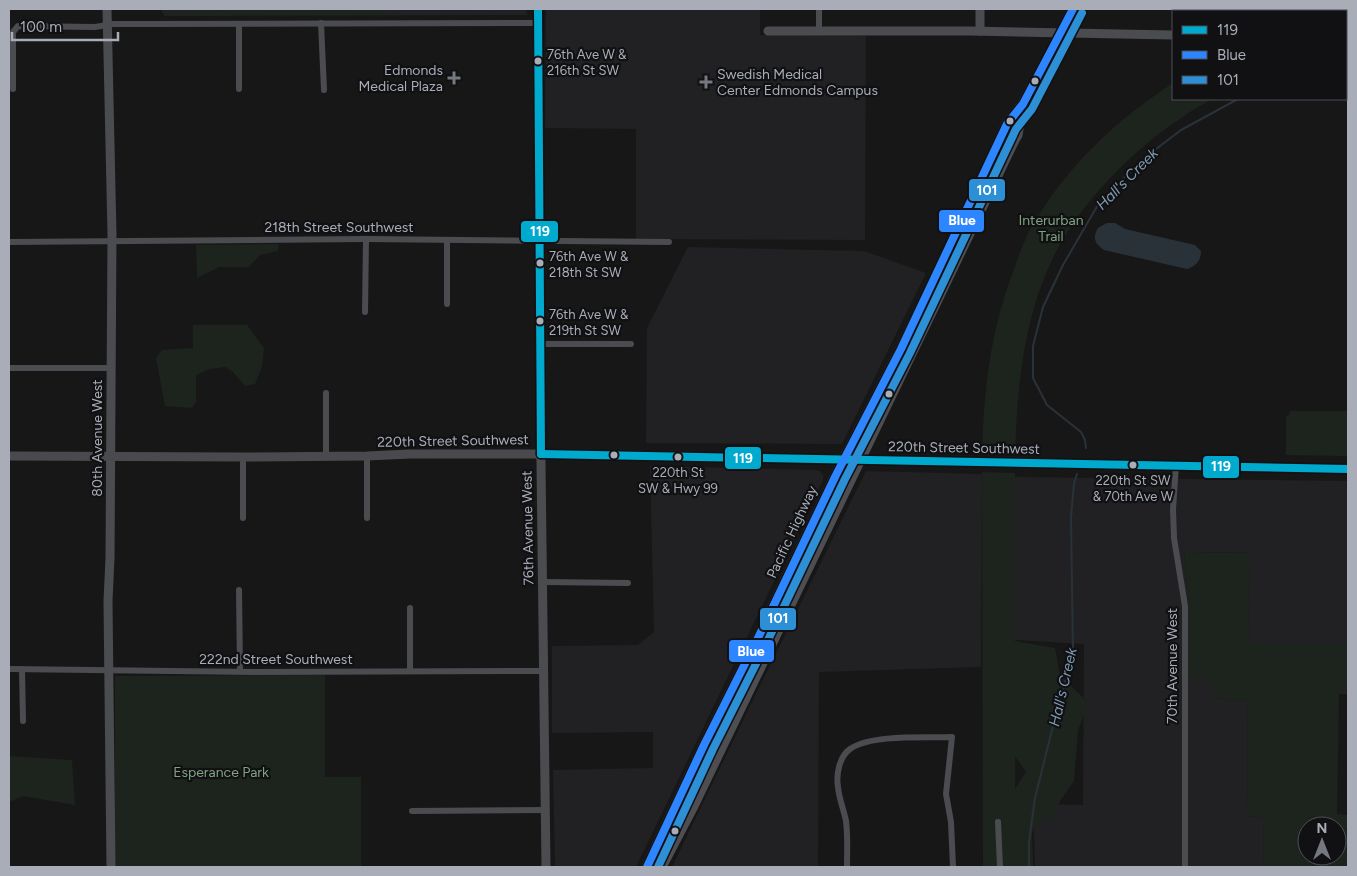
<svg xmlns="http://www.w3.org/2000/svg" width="1357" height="876" font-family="Figtree,sans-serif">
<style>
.built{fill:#212123}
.green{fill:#1d241e;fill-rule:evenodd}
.water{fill:#2a3239}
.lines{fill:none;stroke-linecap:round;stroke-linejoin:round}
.stream{stroke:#2a3239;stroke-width:2}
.minor{stroke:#4b4c50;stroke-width:6}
.tertiary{stroke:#4b4c50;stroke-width:9}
.secondary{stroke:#4a4a4e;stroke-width:9}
.primary{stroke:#4d4f52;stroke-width:10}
.trunk{stroke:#4e4e52;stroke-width:11}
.bus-1-casing{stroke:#111113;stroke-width:11}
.bus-2-casing{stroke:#111113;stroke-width:11}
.bus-3-casing{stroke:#111113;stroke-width:11}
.bus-1{stroke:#00a9ce;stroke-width:8}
.bus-2{stroke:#2d86ff;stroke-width:8}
.bus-3{stroke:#2d90d6;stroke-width:8}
.bus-dot{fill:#a8adb8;stroke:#111113;stroke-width:2}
.poi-dot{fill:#757880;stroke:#111113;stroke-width:2}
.labels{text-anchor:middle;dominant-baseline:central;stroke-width:4.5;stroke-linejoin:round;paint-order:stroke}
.bus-label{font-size:13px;fill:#a8adb8;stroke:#111113;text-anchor:start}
.poi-label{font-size:14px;fill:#a8adb8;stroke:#111113;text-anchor:end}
.park-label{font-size:14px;fill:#7fa381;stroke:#111113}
.street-label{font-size:14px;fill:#a8adb8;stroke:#111113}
.water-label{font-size:15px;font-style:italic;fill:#7f9bb3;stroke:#111113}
.line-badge{stroke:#111113;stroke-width:2}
.badge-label{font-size:14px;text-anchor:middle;font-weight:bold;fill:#fff}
</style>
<rect width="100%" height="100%" fill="#171717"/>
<!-- built -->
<g class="built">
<path d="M163,9H526L527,15L164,16Z"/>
<path d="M546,9H760V35L866,36L865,240L636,239V129L545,128Z"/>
<path d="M688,247L864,251L926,273L842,444L646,443L647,328Z"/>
<path d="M650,466L816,470L820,471L823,475V480L636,867H555L553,770L653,768V732L552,733V646L638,645L654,632Z"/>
<path d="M866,471L982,474L981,667L819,672L818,867H672L748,710Z"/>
<path d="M1014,477L1348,481V644H1249L1250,553L1184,552L1189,601L1213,680V698L1248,701L1247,816L1264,818L1263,867H1035L1034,831L1043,804L1083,805L1084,644L1015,640Z"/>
</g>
<!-- green -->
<g class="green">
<path d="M162,9H385V15H192L191,14L162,13Z"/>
<path d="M1306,9H1348V24L1346,25V11H1302Z"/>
<path d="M1173,83V99H1212C1148,134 1082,196 1051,262C1023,322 1017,390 1015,455H982C984,389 990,332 1014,269C1019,255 1024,241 1031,228C1065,168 1116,120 1173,83Z"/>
<path d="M278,244V251L260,255L249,267H219L197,278L196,245Z"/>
<path d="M193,325H247L264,348L262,367L255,384L245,386L233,372L225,367L210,369L196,375V402L192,408L165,406L156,358L162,350L193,348Z"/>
<path d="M1290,411H1348V456L1286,455V416L1289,415Z"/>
<path d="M982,472L1015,473V641L1055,648L1060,676L1089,703L1078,730L1074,781L1060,801L1055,814L1042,821L1032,832L1033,867H983ZM1015,756L1026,772L1015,789Z"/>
<path d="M1184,552L1250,553L1249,644H1348V694H1339L1337,814L1347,815V867H1263L1264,818L1247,816L1248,701L1213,698V680L1188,678L1189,601ZM1307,826H1337V856H1307Z"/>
<path d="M325,675V777H361V867H115V676Z"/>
<path d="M9,756L72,760L75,805L23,796L9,802Z"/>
</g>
<!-- water -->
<path class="water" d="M1107,223H1115L1125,229L1195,245L1201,251C1201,261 1196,266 1187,269L1104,250C1095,244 1092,238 1098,228Z"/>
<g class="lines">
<!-- stream -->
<g class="stream">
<path d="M1346,55H1348"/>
<path d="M1086,448L1085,440L1081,432L1047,405L1033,378V346L1043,307L1063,265L1099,203L1143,159L1181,130L1238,99"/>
<path d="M1029,867V842L1035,798L1057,710L1073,654L1071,517L1074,483L1077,474"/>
</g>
<!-- minor -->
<g class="minor">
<path d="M819,9V31"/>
<path d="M321,23L324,90"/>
<path d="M239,24V89"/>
<path d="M13,89V32L18,26L95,27L113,24H154L538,23"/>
<path d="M447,240V304"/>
<path d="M9,242L366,239L669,242"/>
<path d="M365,312L366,239"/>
<path d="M540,344H631"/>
<path d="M11,368H111"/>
<path d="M326,393V456"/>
<path d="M367,456V518"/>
<path d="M243,457V518"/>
<path d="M1176,465L1173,509L1174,538L1185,606V867"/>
<path d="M543,582L628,583"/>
<path d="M239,590L240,671"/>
<path d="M410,608V671"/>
<path d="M9,669L254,672L544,671"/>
<path d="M22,669L23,721"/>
<path d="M412,811L545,810"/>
<path d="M998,822L1000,867"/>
<path d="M847,867C847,852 848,836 846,821C844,810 839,799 838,787C836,775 839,757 850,749C871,734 926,738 952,737L946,794L951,822L953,867"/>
</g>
<!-- tertiary -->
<g class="tertiary">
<path d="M107,9L112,235L110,558L108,601L111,867"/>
<path d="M538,9L541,463L546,867"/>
<path d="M768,31H970L1173,35"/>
<path d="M980,31V9"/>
<path d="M1346,38H1348"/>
</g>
<!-- secondary -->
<path class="secondary" d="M9,456L243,457L367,456L410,454H573L1348,469"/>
<!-- primary -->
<path class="primary" d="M745,699L744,686L761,645L758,638"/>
<!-- trunk -->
<g class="trunk">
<path d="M647,867L704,745L758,638L836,475L901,349L966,213L1007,124L1023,104L1054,47L1073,9"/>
<path d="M661,867L692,808L1014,140L1017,135L1022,106"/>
</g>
<defs>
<g id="bus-1">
<path d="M538,9L541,454"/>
<path d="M541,454L1348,469"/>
</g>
<path id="bus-2" d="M647,867L704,745L758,638L836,475L901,349L1007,124L1023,104L1073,9"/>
<path id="bus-3" d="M658,867L713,749L767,642L845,479L910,353L1016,129L1032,109L1082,13"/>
</defs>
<!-- bus-1 casing -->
<use href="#bus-1" class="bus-1-casing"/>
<!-- bus-2 casing -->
<use href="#bus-2" class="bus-2-casing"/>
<!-- bus-3 casing -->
<use href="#bus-3" class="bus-3-casing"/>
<!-- bus-1 -->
<use href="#bus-1" class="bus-1"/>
<!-- bus-2 -->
<use href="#bus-2" class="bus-2"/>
<!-- bus-3 -->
<use href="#bus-3" class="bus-3"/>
</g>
<!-- markers -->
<g class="bus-dot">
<circle cx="538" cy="61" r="4.5"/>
<circle cx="1035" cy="81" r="4.5"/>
<circle cx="1010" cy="121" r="4.5"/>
<circle cx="540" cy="263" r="4.5"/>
<circle cx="540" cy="321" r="4.5"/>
<circle cx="889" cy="394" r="4.5"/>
<circle cx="614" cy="455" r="4.5"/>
<circle cx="678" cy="457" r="4.5"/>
<circle cx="1133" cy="465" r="4.5"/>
<circle cx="675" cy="831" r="4.5"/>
</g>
<g class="poi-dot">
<path d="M451.5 70.5h5v5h5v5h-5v5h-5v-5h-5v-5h5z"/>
<path d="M703.5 74.5h5v5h5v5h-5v5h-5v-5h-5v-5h5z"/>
</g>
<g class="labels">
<!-- bus labels -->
<g class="bus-label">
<text x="547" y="54">76th Ave W &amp;<tspan x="547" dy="16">216th St SW</tspan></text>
<text x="549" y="256">76th Ave W &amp;<tspan x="549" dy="16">218th St SW</tspan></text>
<text x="549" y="314">76th Ave W &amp;<tspan x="549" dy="16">219th St SW</tspan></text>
<text x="678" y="472" text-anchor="middle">220th St<tspan x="678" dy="16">SW &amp; Hwy 99</tspan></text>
<text x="1133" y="480" text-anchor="middle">220th St SW<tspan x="1133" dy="16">&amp; 70th Ave W</tspan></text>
</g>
<!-- poi labels -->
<g class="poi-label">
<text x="443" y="70">Edmonds<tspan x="443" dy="16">Medical Plaza</tspan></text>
<text x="717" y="74" text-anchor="start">Swedish Medical<tspan x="717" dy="16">Center Edmonds Campus</tspan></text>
</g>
<!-- park labels -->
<g class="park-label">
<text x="1051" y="220">Interurban<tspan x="1051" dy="16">Trail</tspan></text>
<text x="221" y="772">Esperance Park</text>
</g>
<!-- street labels -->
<g class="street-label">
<text x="339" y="227">218th Street Southwest</text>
<text transform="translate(97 438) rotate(-90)">80th Avenue West</text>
<text transform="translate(453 441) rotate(-1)">220th Street Southwest</text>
<text transform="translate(964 448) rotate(1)">220th Street Southwest</text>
<text transform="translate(528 528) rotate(-91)">76th Avenue West</text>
<text transform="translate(792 532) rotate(-65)">Pacific Highway</text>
<text x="276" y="659">222nd Street Southwest</text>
<text transform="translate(1172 666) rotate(-90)">70th Avenue West</text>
</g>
<!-- water labels -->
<g class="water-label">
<text transform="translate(1127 179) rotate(-45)">Hall's Creek</text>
<text transform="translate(1063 687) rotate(-77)">Hall's Creek</text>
</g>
</g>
<g class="line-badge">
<rect x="968" y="178" width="38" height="24" rx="5" fill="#2d90d6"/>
<rect x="938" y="209" width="47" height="24" rx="5" fill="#2d86ff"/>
<rect x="520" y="220" width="39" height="23" rx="5" fill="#00a9ce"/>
<rect x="724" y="446" width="38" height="24" rx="5" fill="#00a9ce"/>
<rect x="1202" y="455" width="38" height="24" rx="5" fill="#00a9ce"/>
<rect x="759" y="607" width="38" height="24" rx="5" fill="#2d90d6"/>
<rect x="728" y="639" width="47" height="24" rx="5" fill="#2d86ff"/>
</g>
<g class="badge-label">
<text x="987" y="195">101</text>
<text x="962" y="225">Blue</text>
<text x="540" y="236">119</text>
<text x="743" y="463">119</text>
<text x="1221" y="471">119</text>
<text x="778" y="623">101</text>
<text x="751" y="656">Blue</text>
</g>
<!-- border -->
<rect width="1357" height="876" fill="none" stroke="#a8adb8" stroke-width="20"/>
<!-- legend -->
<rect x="1172" y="10" width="175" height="90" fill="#111113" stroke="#4d4f55"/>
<rect x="1182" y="26" width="25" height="8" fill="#00a9ce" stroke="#4d4f55"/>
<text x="1217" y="35" font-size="15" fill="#a8adb8">119</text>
<rect x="1182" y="51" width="25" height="8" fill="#2d86ff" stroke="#4d4f55"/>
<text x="1217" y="60" font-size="15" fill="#a8adb8">Blue</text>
<rect x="1182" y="76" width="25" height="8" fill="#2d90d6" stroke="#4d4f55"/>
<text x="1217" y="85" font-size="15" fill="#a8adb8">101</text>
<!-- north arrow -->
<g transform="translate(1322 841)"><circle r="24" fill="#111113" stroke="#4d4f55"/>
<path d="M0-4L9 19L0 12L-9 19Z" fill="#757880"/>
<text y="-8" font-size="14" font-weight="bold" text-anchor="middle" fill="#a8adb8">N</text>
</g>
<!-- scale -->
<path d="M12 32v8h106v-8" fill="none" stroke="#a8adb8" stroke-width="2.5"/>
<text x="20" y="32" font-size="15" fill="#a8adb8" stroke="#111113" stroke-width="4" paint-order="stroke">100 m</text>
</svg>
